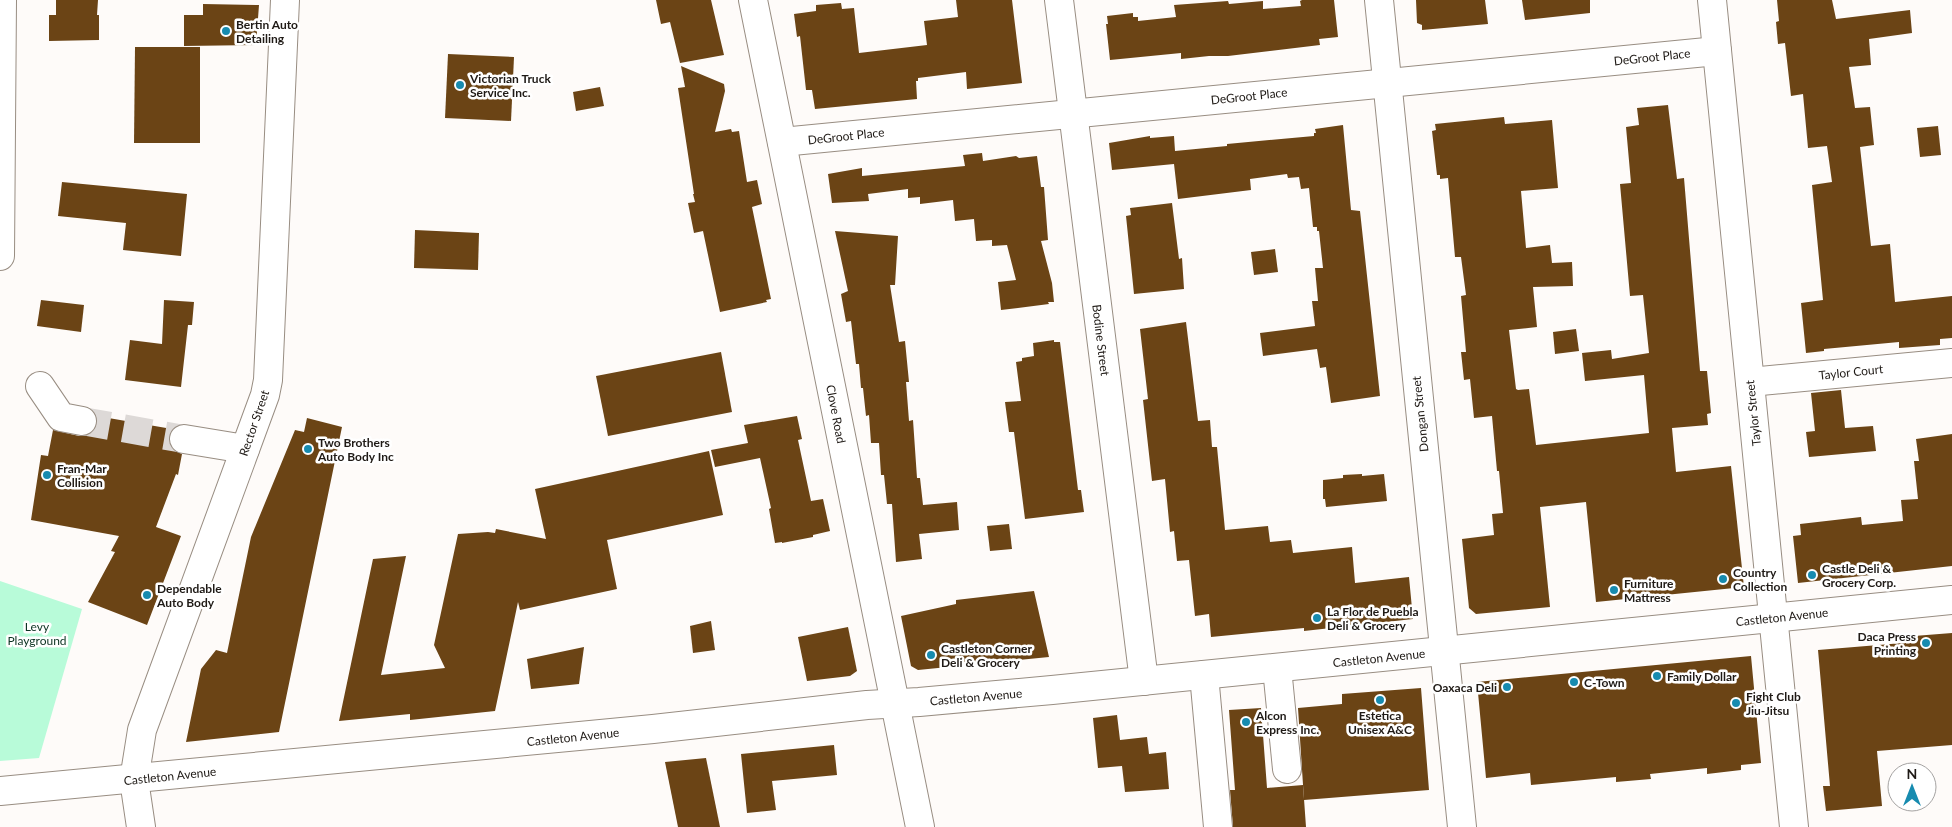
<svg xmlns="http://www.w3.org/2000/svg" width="1952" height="827" font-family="Lato,sans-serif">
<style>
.green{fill:#b8fbd9}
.building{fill:#6b4415}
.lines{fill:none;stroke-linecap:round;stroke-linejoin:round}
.minor-tunnel{stroke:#ddd9d7;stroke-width:28;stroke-dasharray:28 14;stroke-linecap:butt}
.minor-casing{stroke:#988d82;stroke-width:30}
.minor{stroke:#fff;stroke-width:28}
.poi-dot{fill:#178baf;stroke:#fff;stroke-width:2}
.labels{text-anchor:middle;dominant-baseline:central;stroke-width:5;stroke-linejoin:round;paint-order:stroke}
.poi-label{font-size:12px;font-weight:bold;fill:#1f1a16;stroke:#fff;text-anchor:start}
.street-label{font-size:12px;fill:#1f1a16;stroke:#fff}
.park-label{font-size:12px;fill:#0c3322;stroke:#fff}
</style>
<rect width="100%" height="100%" fill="#fefbf9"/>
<!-- green -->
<path class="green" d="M0,581L82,609L39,758L0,761Z"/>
<!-- building -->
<g class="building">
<path d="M56,0H98L97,15H99V40L49,41V15H56Z"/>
<path d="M656,0H711L724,55L680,63L670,22L661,24Z"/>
<path d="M956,0H1012L1022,83L967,89L966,72L918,78V81H916L917,99L815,109L812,90H806L800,36L797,37L794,14L816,11V5L841,3L842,9L854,8L859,53L927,45L924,21L958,17Z"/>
<path d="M1302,0H1334L1338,37L1319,39L1320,45L1228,56H1209L1181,59V53L1110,60L1106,24H1108L1107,16L1133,13V17H1138V21L1176,17L1174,5L1228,1L1229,4L1263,1V9L1301,6L1300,1Z"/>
<path d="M1416,0H1485L1488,24L1422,30V25L1417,23Z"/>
<path d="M1522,0H1590V13L1525,20Z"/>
<path d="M1777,0H1832L1836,19L1910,10L1912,33L1869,39L1871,65L1849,67L1855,108L1870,107L1874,145L1860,147L1871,246L1890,244L1895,302L1952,296V338L1940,339V345L1899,348V342L1824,349V351L1806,353L1801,303L1823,300L1812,185L1832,182L1827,146L1808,148L1803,94L1791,96L1785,43L1778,44L1776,22L1779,21Z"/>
<path d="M203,4L259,5L256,45L184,46V15H203Z"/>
<path d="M135,47H200V143H134Z"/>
<path d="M448,54L514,57L511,121L445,118Z"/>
<path d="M681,66L724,84L725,91L715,132L731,129L732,132L739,131L747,182L757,180L762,204L752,207L771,299L766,300L767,302L720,312L703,231L694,233L688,203L695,202L693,194H694L678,88L685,87Z"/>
<path d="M600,87L604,106L576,111L573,92Z"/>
<path d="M1668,105L1677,179L1684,178L1700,371H1707L1711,413L1707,414L1708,425L1672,428L1676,472L1731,466L1744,587L1596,602L1586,502L1540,507L1550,607L1476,614L1469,608L1462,539L1494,535L1492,514L1503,513L1499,471H1497L1492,416L1474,418L1470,379L1464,380L1461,352H1466L1461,296L1466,295L1461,257H1455L1448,178L1440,179V175H1437L1432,131L1436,130L1435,124L1504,117L1505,124L1552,120L1558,188L1521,191L1526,248L1550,245L1552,263L1572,262L1573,286L1533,287L1537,327L1509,330L1516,389L1518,390L1529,389L1536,445L1649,433L1644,375L1585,381L1582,353L1611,350L1612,359L1649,353L1643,295L1630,296L1620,184L1631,183L1626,127L1639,125L1637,108Z"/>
<path d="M1343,125L1351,210L1360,211L1380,396L1331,403L1326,367L1320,368L1317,349L1263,356L1260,333L1315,326L1312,301H1318L1315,268H1323L1319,231H1317V227H1313L1309,188L1301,189L1299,177L1288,178L1287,174L1250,179L1251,190L1178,199L1174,164L1112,170L1109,143L1150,136V138L1174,136L1175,151L1227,146V144L1314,136V133H1316L1315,129Z"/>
<path d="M1938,126L1941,155L1920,157L1917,128Z"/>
<path d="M982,153L983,161L1016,156L1019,158L1037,156L1041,187H1044L1048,240L1041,241L1052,283L1054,302H1048L1049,304L1001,310L998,282L1016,280L1007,245L992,246V240L976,241L974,219L955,221L953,200L920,204V197L908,198V189L868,194L869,201L832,203L828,174L862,168V176L965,166L963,155Z"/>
<path d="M62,182L187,194L181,256L123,250L126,223L58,216Z"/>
<path d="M1172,203L1179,259L1182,258L1184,289L1134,294L1126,216L1131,215L1130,208Z"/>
<path d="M415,230L479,233L478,270L414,268Z"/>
<path d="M835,231L898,236L895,285H890L899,342L905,341L909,382H906L909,421L913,420L917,478H920L923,505L957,502L959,530L919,534L922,559L896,562L892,504H887L884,475H881L879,443H871L869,415L866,416L863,388H861L859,364H856L851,321L846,322L841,294L848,291Z"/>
<path d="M1275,249L1278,272L1254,275L1251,252Z"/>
<path d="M41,300L84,305L81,332L37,326Z"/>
<path d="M164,300L194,302L192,325H188L181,387L125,380L130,340L162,344Z"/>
<path d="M1186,322L1198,421L1210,420L1212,447H1217L1225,530L1268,526L1270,542L1291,540L1293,553L1352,547L1355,583L1409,577L1413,619L1304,631V628L1211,637L1209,614L1195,616L1189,560L1177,561L1174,531L1170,532L1165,479L1152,481L1143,400L1148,399L1140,329Z"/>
<path d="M1576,329L1579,351L1555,354L1553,332Z"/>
<path d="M1054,340V342H1060L1078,490H1081L1084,512L1025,519L1014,432H1009L1005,402L1021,401L1016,362L1022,361V358L1034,356L1033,343Z"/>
<path d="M721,352L732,412L608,436L596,376Z"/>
<path d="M1841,390L1845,428L1873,426L1876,451L1809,457L1806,432L1815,431L1811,393Z"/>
<path d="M97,416L172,429L169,437L170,445L175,451L182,454L178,475L176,474L156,527L181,536L147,625L88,602L115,552L111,551L119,536L31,520L41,455L48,456L53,430L79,436H87L94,431L97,424Z"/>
<path d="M797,416L802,439L798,440L811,501L823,499L830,531L813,535V537L782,543V542L775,543L769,509L771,508L760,458L715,467L711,450L748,443L744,425Z"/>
<path d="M307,418L342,427L279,732L186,742L201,669L216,650L227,653L251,537L295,430L304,432Z"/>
<path d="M1952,434V566L1798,583L1793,536L1801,535L1800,524L1861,517L1862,525L1903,521L1901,500L1918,499L1914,461H1919L1916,439Z"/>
<path d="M709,451L723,515L607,540L617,589L520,610L518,602L495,711L410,720V714L339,721L373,559L406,556L381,675L445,668L434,645L458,534L488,532L495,533L496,529L546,539L535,489Z"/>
<path d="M1362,474V476L1384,474L1387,501L1326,507L1325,499H1323V480L1343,478V475Z"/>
<path d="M1009,524L1012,549L990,551L987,526Z"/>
<path d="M1034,591L1049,657L918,670L911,666L901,616L956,604V600Z"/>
<path d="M711,621L715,650L693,653L690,626Z"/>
<path d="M848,627L857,671L850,676L807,681L798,637Z"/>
<path d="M1952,633V745L1877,751L1882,806L1826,811L1823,786H1830L1818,650L1915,642L1914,636Z"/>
<path d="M584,647L579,684L531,689L527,659Z"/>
<path d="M1751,656L1761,763L1741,765V770L1707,774V768L1650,774L1651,779L1616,782V777L1531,785L1530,773L1486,778L1477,682Z"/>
<path d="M1421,688L1429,790L1304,800L1298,708L1342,704V694Z"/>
<path d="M1261,708L1267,788L1303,785L1306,827H1233L1230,790H1235L1229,710Z"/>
<path d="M1117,715L1120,740L1147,737L1149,754L1166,752L1169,789L1125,792L1122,766L1098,768L1093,718Z"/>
<path d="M834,745L837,775L772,781L776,810L747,813L741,754Z"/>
<path d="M706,758L720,827H678L665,762Z"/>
</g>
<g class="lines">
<!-- minor-tunnel -->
<path class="minor-tunnel" d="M82,421L184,439"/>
<defs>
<g id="minor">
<path d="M753,0L920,827"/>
<path d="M1059,0L1144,681"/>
<path d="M1379,0L1462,827"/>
<path d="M1712,0L1794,827"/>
<path d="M782,142L1717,51"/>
<path d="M0,256L2,0"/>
<path d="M1750,382L1952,363"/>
<path d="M40,386L61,417L82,421"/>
<path d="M184,439L245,449"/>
<path d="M1277,668L1287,769"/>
<path d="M1204,675L1218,827"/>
<path d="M0,791L653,729L867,705L919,702L1052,690L1952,600"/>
<path d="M141,827L134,780L142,730L265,395L268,380L285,0"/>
</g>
</defs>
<!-- minor casing -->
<use href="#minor" class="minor-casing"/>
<!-- minor -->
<use href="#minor" class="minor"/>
</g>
<!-- markers -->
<g class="poi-dot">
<circle cx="226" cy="31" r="5"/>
<circle cx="460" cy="85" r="5"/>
<circle cx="308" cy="449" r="5"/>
<circle cx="47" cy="475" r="5"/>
<circle cx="1812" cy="575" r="5"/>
<circle cx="1723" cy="579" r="5"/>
<circle cx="1614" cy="590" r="5"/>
<circle cx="147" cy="595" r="5"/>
<circle cx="1317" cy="618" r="5"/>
<circle cx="1926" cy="643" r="5"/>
<circle cx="931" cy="655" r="5"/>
<circle cx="1657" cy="676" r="5"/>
<circle cx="1574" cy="682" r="5"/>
<circle cx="1507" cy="687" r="5"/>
<circle cx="1380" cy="700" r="5"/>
<circle cx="1736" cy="703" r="5"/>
<circle cx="1246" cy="722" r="5"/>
</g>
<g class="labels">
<!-- poi labels -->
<g class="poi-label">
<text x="236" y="24">Bertin Auto<tspan x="236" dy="14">Detailing</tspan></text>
<text x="470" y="78">Victorian Truck<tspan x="470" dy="14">Service Inc.</tspan></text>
<text x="318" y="442">Two Brothers<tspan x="318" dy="14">Auto Body Inc</tspan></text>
<text x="57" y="468">Fran-Mar<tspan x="57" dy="14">Collision</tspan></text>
<text x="1822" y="568">Castle Deli &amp;<tspan x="1822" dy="14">Grocery Corp.</tspan></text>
<text x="1733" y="572">Country<tspan x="1733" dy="14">Collection</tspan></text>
<text x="1624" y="583">Furniture<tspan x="1624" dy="14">Mattress</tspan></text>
<text x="157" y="588">Dependable<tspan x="157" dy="14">Auto Body</tspan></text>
<text x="1327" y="611">La Flor de Puebla<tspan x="1327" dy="14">Deli &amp; Grocery</tspan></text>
<text x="1916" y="636" text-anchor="end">Daca Press<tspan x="1916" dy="14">Printing</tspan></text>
<text x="941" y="648">Castleton Corner<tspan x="941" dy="14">Deli &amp; Grocery</tspan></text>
<text x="1667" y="676">Family Dollar</text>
<text x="1584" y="682">C-Town</text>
<text x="1497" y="687" text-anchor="end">Oaxaca Deli</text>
<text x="1746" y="696">Fight Club<tspan x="1746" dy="14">Jiu-Jitsu</tspan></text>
<text x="1256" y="715">Alcon<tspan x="1256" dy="14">Express Inc.</tspan></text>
<text x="1380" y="715" text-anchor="middle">Estetica<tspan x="1380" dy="14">Unisex A&amp;C</tspan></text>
</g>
<!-- street labels -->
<g class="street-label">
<text transform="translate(1652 57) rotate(-6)">DeGroot Place</text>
<text transform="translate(1249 96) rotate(-6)">DeGroot Place</text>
<text transform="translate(846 136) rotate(-6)">DeGroot Place</text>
<text transform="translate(1101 340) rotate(83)">Bodine Street</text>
<text transform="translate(1851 372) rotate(-6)">Taylor Court</text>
<text transform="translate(1753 413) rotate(-96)">Taylor Street</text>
<text transform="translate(836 414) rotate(79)">Clove Road</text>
<text transform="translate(1420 414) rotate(-96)">Dongan Street</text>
<text transform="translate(254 423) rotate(-71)">Rector Street</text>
<text transform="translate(1782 617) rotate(-6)">Castleton Avenue</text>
<text transform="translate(1379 658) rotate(-6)">Castleton Avenue</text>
<text transform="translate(976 697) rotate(-5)">Castleton Avenue</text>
<text transform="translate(573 737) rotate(-6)">Castleton Avenue</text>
<text transform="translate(170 776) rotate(-6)">Castleton Avenue</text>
</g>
<!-- park labels -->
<g class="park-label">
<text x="37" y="626">Levy<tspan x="37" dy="14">Playground</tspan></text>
</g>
</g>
<!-- north arrow -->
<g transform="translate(1912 787)"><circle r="24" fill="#ffffff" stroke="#a5a3a2"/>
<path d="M0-4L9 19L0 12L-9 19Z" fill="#178baf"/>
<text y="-8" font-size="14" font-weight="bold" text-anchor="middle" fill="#1f1a16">N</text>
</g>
</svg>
